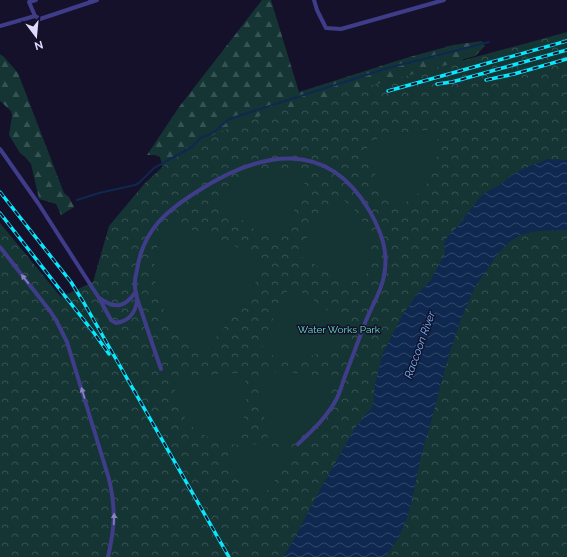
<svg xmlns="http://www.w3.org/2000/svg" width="567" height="557" font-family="Raleway,sans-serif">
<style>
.forest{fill:url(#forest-firs)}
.park{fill:url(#park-crowns)}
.garden{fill:#143533}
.water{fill:url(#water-waves)}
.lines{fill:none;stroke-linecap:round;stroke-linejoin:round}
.stream{stroke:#0f2850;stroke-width:2}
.lane{stroke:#3f3d89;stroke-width:4}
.rail-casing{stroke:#08e7fd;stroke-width:3.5}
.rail{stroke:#15112b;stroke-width:2;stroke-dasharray:6;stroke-linecap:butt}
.oneway{fill:#8784be}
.labels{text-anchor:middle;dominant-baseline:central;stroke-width:3;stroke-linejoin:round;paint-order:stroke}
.park-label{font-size:10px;fill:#65e0c1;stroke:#15112b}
.water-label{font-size:11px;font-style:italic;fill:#6abafe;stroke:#15112b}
</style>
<defs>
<pattern id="forest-firs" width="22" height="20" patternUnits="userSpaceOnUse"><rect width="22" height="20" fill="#143533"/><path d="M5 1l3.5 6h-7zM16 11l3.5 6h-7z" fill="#365252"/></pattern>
<pattern id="park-crowns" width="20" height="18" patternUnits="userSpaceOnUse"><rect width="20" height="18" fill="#143533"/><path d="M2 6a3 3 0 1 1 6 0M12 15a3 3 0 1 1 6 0" fill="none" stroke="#365252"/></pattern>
<pattern id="water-waves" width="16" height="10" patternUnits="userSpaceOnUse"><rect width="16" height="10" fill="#0f2850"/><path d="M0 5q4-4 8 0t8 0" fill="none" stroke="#32476a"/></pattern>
</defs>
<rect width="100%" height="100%" fill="#15112b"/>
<!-- forest -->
<g class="forest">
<path d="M262,0H271L299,92L406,58L453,45L482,41L485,46L475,56L464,59L456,65L163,169L160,157L155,155H147L179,107Z"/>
<path d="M0,54L4,57L18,73L64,193L69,197L74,207L61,215L56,204L39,199L31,164L25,157L20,153L9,135L12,116L11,111L0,101Z"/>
</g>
<!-- park -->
<path class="park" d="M567,32V557H0V223L61,297L93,282L109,226L145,183L181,150L217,133L260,116Z"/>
<!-- garden -->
<g class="garden">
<path d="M436,129C443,165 429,197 391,208L372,167L367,148L370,141L392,134Z"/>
<path d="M273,168L290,170L307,177L291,218L280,238L275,239L254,229L218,202C234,180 246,172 273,168Z"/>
<path d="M338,196C369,217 379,248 363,283L323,269L302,257L300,251L312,229Z"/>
<path d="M168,221L233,245L260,260L262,270L246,300L204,352C157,324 140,269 168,221Z"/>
<path d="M294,288L315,301L348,326C331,357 292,368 261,350L277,309L288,290Z"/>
<path d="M264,372H287L332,377C331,415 308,442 269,444L261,398L260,377Z"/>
<path d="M241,373L245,378L246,401L240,445C201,442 177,422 174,382L219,374Z"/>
<path d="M259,444C271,446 282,448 292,457L262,497H259L224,459C234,449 244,445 259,444Z"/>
</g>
<!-- water -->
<path class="water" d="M548,159L567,160V230C552,231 533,229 519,236C505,243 496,255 488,268C483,276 477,283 473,291C454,331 443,376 432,418C429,431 424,443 421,456C414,489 409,533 384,557H283L291,545L321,488L355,428L373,406L375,384L383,353L402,316L416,295L431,280L445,253C441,239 451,234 459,225C467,215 474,202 484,194C489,190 494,188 500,185C503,183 506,180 509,177C521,169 535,164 548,159Z"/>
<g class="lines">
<!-- stream -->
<path class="stream" d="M77,200L99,193L135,185L139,183L154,168L192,147L200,138L213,133L229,119L388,68L489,42"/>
<!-- lane -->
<g class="lane">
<path d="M36,0L29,2L35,16L40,19L91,2L90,0"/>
<path d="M314,0L317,10L326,28L341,29L444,0"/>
<path d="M91,2L97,0"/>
<path d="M0,26L35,16"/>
<path d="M0,149L38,203L99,298C115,309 124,308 135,293"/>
<path d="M0,247L50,311L56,320L67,342L109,479C116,510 115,526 108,557"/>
<path d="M99,298L111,320L116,323C129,321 135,314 137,301"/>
<path d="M161,369C155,352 149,334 143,316C141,308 137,301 136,293C134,286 135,277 137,270C143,230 166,211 198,191C259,152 326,137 369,210C381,231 389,251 384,276C381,293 371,307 365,323C358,342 351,360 344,379C342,385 340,392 337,398C328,416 313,430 298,444"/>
</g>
<defs>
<g id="rail">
<path d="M486,80L514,74L567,59"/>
<path d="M437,84L452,82L567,50"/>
<path d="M388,91L567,41"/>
<path d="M0,192L71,282L84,303L229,557"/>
<path d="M0,213L94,333L109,354"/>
</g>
</defs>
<!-- rail casing -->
<use href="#rail" class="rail-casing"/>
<!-- rail -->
<use href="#rail" class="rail"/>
</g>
<!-- one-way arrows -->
<defs><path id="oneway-solid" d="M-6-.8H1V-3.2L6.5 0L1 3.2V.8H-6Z"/></defs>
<g class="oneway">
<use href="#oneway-solid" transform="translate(25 279) rotate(-128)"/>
<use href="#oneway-solid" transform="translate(83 393) rotate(-107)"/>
<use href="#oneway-solid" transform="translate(114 519) rotate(-88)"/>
</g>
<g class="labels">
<!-- park labels -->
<g class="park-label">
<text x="339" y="329">Water Works Park</text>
</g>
<!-- water labels -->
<g class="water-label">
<text transform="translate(420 345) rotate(-70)">Raccoon River</text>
</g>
</g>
<!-- north arrow -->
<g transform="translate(36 36) rotate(164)" stroke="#15112b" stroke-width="3" paint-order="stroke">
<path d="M0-3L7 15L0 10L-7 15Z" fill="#dfdbff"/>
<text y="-6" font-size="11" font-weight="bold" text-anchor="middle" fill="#dfdbff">N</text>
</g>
</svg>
